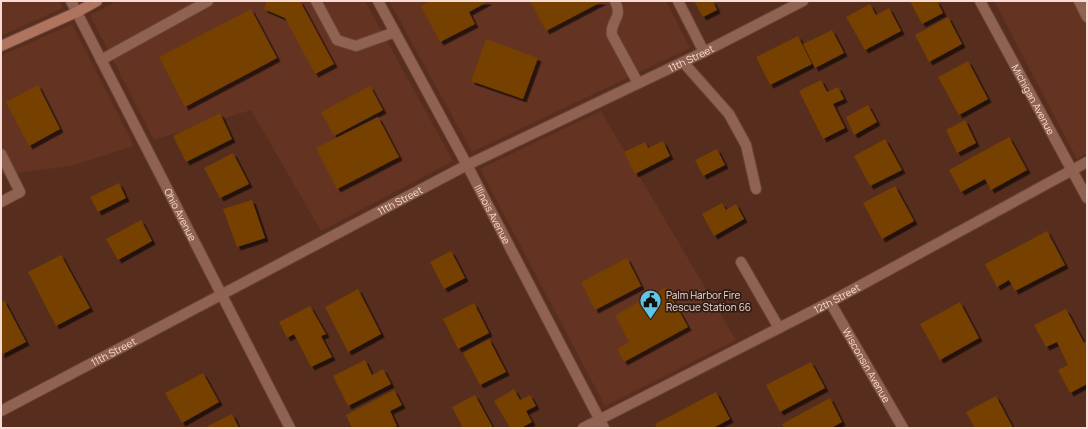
<svg xmlns="http://www.w3.org/2000/svg" width="1088" height="429" font-family="Manrope,sans-serif">
<style>
.built{fill:#643322}
.building{fill:#744003;filter:url(#shadow)}
.lines{fill:none;stroke-linecap:round;stroke-linejoin:round}
.lane-casing{stroke:#6b483b;stroke-width:12}
.street-casing{stroke:#6b483b;stroke-width:12}
.secondary-casing{stroke:#6b483b;stroke-width:12}
.lane{stroke:#906251;stroke-width:10}
.street{stroke:#906251;stroke-width:10}
.secondary{stroke:#b0745e;stroke-width:10}
.labels{text-anchor:middle;dominant-baseline:central;stroke-width:3.5;stroke-linejoin:round;paint-order:stroke}
.street-label{font-size:10px;fill:#f8dcd3;stroke:#2f1c15}
.poi-label{font-size:10px;fill:#f8dcd3;stroke:#2f1c15;text-anchor:start}
</style>
<defs>
<filter id="shadow"><feDropShadow dx="3.5" dy="3.5" stdDeviation="0" flood-color="#0009"/></filter>
</defs>
<rect width="100%" height="100%" fill="#572d1e"/>
<!-- built -->
<g class="built">
<path d="M1,1H59L63,8L1,36Z"/>
<path d="M117,1H365L453,161L321,231L251,110L154,140L90,15Z"/>
<path d="M389,1H666L690,48L472,152Z"/>
<path d="M994,1H1087V153L1077,159Z"/>
<path d="M72,24L134,146L71,166L1,175V56Z"/>
<path d="M601,111L736,340L605,406L480,169Z"/>
</g>
<!-- building -->
<g class="building">
<path d="M267,1H300L334,64L315,74L285,18L264,9Z"/>
<path d="M431,1H489L469,12L475,24L440,42L421,6Z"/>
<path d="M530,1H603L546,31Z"/>
<path d="M694,1H713L717,10L703,17Z"/>
<path d="M910,1H937L943,13L922,24Z"/>
<path d="M870,4L876,15L889,8L901,31L865,50L846,17Z"/>
<path d="M251,9L277,58L185,107L159,57Z"/>
<path d="M948,17L962,44L929,62L915,35Z"/>
<path d="M832,30L844,53L815,68L803,44Z"/>
<path d="M798,36L812,64L770,85L756,57Z"/>
<path d="M486,39L538,58L523,99L471,81Z"/>
<path d="M968,61L988,99L959,115L938,77Z"/>
<path d="M821,80L827,92L838,87L844,99L833,104L845,128L823,139L799,91Z"/>
<path d="M38,85L60,129L29,146L6,102Z"/>
<path d="M370,86L383,110L334,136L321,112Z"/>
<path d="M868,105L877,122L854,135L846,117Z"/>
<path d="M220,113L232,139L186,162L173,136Z"/>
<path d="M378,117L399,157L337,189L316,148Z"/>
<path d="M965,120L976,143L957,153L946,130Z"/>
<path d="M1009,137L1027,170L991,190L985,179L961,192L949,170Z"/>
<path d="M885,139L902,170L870,186L854,156Z"/>
<path d="M663,141L670,156L635,174L624,152L645,142L648,148Z"/>
<path d="M717,149L725,165L703,176L695,160Z"/>
<path d="M233,153L249,184L220,198L204,168Z"/>
<path d="M119,183L126,198L98,212L90,197Z"/>
<path d="M895,186L914,221L882,239L863,203Z"/>
<path d="M252,200L265,238L237,247L223,209Z"/>
<path d="M722,203L726,210L736,204L744,219L714,236L702,214Z"/>
<path d="M141,220L152,241L118,260L106,239Z"/>
<path d="M1047,231L1065,265L1015,291L1009,280L997,287L985,264Z"/>
<path d="M451,251L465,278L444,289L430,262Z"/>
<path d="M61,255L90,308L56,326L28,272Z"/>
<path d="M627,258L641,286L595,310L581,282Z"/>
<path d="M666,287L688,327L624,362L617,349L629,342L615,315Z"/>
<path d="M358,289L381,334L348,352L325,307Z"/>
<path d="M4,300L26,342L1,355V302Z"/>
<path d="M960,302L979,338L940,360L920,324Z"/>
<path d="M474,303L489,333L458,349L443,319Z"/>
<path d="M310,306L326,334L321,336L332,357L311,367L294,334L287,338L279,322Z"/>
<path d="M1066,309L1084,343L1087,341V384L1070,393L1058,370L1068,365L1057,342L1046,347L1034,325Z"/>
<path d="M489,339L506,372L480,385L463,353Z"/>
<path d="M365,360L372,375L383,369L391,384L348,406L333,376Z"/>
<path d="M811,362L825,388L780,412L766,385Z"/>
<path d="M203,373L219,402L182,423L165,393Z"/>
<path d="M514,389L520,400L530,395L536,406L526,411L532,422L521,428H510L494,401Z"/>
<path d="M394,390L402,405L390,411L397,426L393,428H352L346,415Z"/>
<path d="M716,392L730,419L713,428H657L655,424Z"/>
<path d="M475,395L493,428H463L452,407Z"/>
<path d="M996,396L1013,428H975L966,412Z"/>
<path d="M830,398L842,422L831,428H784L782,424Z"/>
<path d="M232,414L239,428H204Z"/>
</g>
<g class="lines">
<defs>
<g id="lane">
<path d="M316,1L337,40L356,46L395,32"/>
<path d="M615,1C624,19 609,21 612,35L638,83"/>
<path d="M1079,1L1087,17"/>
<path d="M101,60L208,1"/>
<path d="M683,62L729,114L746,145L756,189"/>
<path d="M1,154L20,192L1,202"/>
<path d="M741,262L779,328"/>
</g>
<g id="street">
<path id="s1" d="M71,1L290,428"/>
<path id="s2" d="M378,1L467,165L604,428"/>
<path d="M678,1L704,52"/>
<path id="s3" d="M980,1L1087,198"/>
<path id="s4" d="M830,302L903,428"/>
<path id="s5" d="M1,411L467,165L704,52L803,1"/>
<path id="s6" d="M583,428L830,302L1087,162"/>
</g>
<path id="secondary" d="M1,46L77,12L97,1"/>
</defs>
<!-- lane casing -->
<use href="#lane" class="lane-casing"/>
<!-- street casing -->
<use href="#street" class="street-casing"/>
<!-- secondary casing -->
<use href="#secondary" class="secondary-casing"/>
<!-- lane -->
<use href="#lane" class="lane"/>
<!-- street -->
<use href="#street" class="street"/>
<!-- secondary -->
<use href="#secondary" class="secondary"/>
</g>
<!-- icons -->
<defs>
<symbol id="civic-pin" viewBox="-11 -11 22 30"><path d="M0 17L-7.5 6A9.5 9.5 0 1 1 7.5 6Z" fill="#5cc7e7" stroke="#2f1c15"/><path d="M-.6-6.5H3V-4.5H.6V-3L4-1V1h2V6H-6V1h2V-1L-.6-3ZM-1.2 2.5V6h2.4V2.5Z" fill="#111"/></symbol>
</defs>
<g fill-rule="evenodd">
<use href="#civic-pin" x="638" y="288" width="25" height="34"/>
</g>
<g class="labels">
<!-- street labels -->
<g class="street-label">
<text stroke="none"><textPath href="#s5" startOffset="775">11th Street</textPath></text>
<text stroke="none"><textPath href="#s3" startOffset="112">Michigan Avenue</textPath></text>
<text stroke="none"><textPath href="#s5" startOffset="451">11th Street</textPath></text>
<text stroke="none"><textPath href="#s1" startOffset="240">Ohio Avenue</textPath></text>
<text stroke="none"><textPath href="#s2" startOffset="242">Illinois Avenue</textPath></text>
<text stroke="none"><textPath href="#s6" startOffset="285">12th Street</textPath></text>
<text stroke="none"><textPath href="#s5" startOffset="127">11th Street</textPath></text>
<text stroke="none"><textPath href="#s4" startOffset="73">Wisconsin Avenue</textPath></text>
</g>
<!-- poi labels -->
<g class="poi-label">
<text x="666" y="295">Palm Harbor Fire<tspan x="666" dy="12">Rescue Station 66</tspan></text>
</g>
</g>
<!-- border -->
<rect width="1088" height="429" fill="none" stroke="#f8dcd3" stroke-width="4"/>
</svg>
